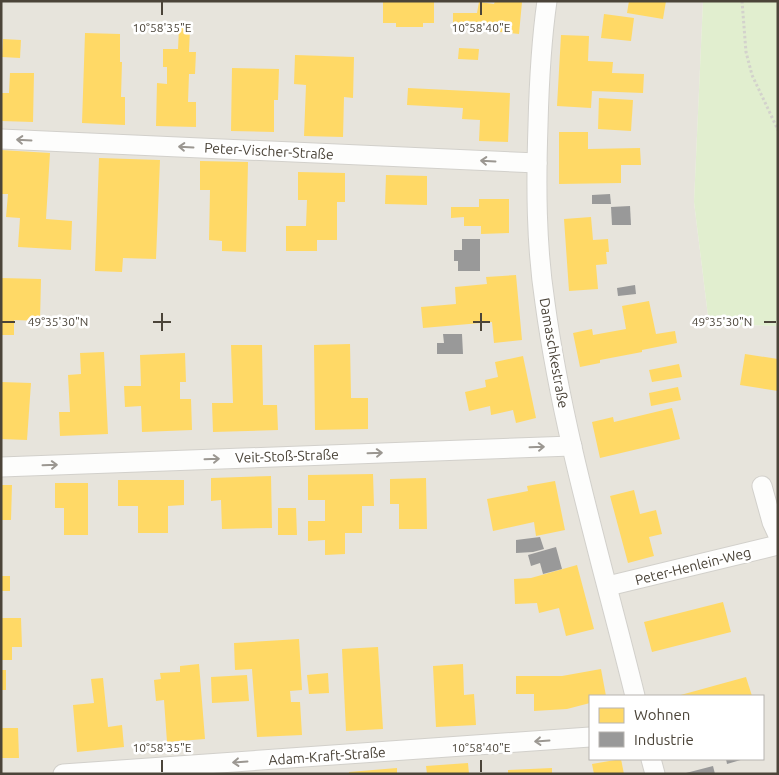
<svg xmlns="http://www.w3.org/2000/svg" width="779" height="775" font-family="Ubuntu,sans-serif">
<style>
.residential{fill:#e7e4dc;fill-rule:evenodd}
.green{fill:#e1eecf}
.homes{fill:#ffd966}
.industry{fill:#999}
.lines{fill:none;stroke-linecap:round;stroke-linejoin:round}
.minor-casing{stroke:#d2d0cb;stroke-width:21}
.path{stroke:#d3d2cc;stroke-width:3;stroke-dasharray:2.5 2.5;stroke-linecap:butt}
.minor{stroke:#fdfdfc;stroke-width:19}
.oneway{stroke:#9b9791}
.ticks{fill:none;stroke:#4b4439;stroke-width:2}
.labels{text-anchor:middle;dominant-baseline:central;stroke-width:5;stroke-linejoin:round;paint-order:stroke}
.street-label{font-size:14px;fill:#4b4439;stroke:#fff}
.ticks-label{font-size:12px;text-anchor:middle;fill:#4b4439;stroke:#fff;stroke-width:5;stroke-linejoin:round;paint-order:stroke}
</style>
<rect width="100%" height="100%" fill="#f4f2ee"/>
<!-- residential -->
<path class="residential" d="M1,1H703L694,202L709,324L778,326V774H1ZM590,696H763V759H590Z"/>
<!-- green -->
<path class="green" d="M703,1H778V326L709,324L694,202Z"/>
<!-- homes -->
<g class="homes">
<path d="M383,1H434V23H423V27H396V23H383Z"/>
<path d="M495,1L522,2L519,34L492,31V28L476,27V23H453V13H477L479,2L494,4Z"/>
<path d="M629,1H666L663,19L627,13Z"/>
<path d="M604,14L634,18L631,41L601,38Z"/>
<path d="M179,28H190L189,52H196L195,74H189L188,102H196V127L156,126L157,83L167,84V67H163V49H178Z"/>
<path d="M85,33L120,34V62H122L121,97H125V125L82,123Z"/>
<path d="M561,35L589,36L588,61L613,62L612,73L644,74L643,93L592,91L591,108L557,106Z"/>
<path d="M3,39L21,40L20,58L2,57Z"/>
<path d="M459,48L479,49L478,60L458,59Z"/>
<path d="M295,55L354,57L353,98L344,97L343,137L304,136L306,85L294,84Z"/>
<path d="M232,68L279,69L278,100H274V132L231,131Z"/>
<path d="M10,73H34L33,122L1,121V93H9Z"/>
<path d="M408,88L510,93L508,142L479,141L480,120L462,119L463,108L407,105Z"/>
<path d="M599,98L633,100L631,131L598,129Z"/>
<path d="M559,132H588V149L640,148L641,165H621V183L559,184Z"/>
<path d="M1,150L50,153L46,219L72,221L71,250L18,247L20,218L6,217L8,194H1Z"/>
<path d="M99,158L160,160L156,259L123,258L122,272L95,271Z"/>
<path d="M200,161L248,162L246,252L222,251V241L209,240L210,190H200Z"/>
<path d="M298,172L345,173V202H337V240H317V251H286V226H306L307,200H298Z"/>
<path d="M386,175L427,176V205L385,204Z"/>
<path d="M479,199H509V233L481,234V226H464V217L451,218V207H479Z"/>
<path d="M591,217L593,240L608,239L609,252H606L607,264L596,265L598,289L569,291L564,219Z"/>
<path d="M516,275L522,340L494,343L492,322L423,328L421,307L456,304L455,287L487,284L486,277Z"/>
<path d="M1,278L41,279L40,321L14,320V335H1Z"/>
<path d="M649,301L656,334L675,331L677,343L642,350V352L600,360V363L580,367L573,333L592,329L593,335L626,329L622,306Z"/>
<path d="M350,344L351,398H368V429L315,430L314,345Z"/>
<path d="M231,345H262L263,405H277L278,430L213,432L212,403H233Z"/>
<path d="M104,352L108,434L60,436L59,412H70L68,375L81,374L80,353Z"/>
<path d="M185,353L186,382H180V399H191L192,430L142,432L141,406L125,407L124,386H141L140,355Z"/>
<path d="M745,354L778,359V391L740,385Z"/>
<path d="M523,356L536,418L516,423L513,410L491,415L490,406L469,411L465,392L486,387L485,380L498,377L495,362Z"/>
<path d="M679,364L682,377L652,382L649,370Z"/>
<path d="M1,382L31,383L27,440L1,439Z"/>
<path d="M678,387L681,400L651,406L649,393Z"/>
<path d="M672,408L680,439L600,458L592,422L613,417L614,422Z"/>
<path d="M373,474L374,506H362V533H345V554L325,555V540L308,541V521H325V500H308V475Z"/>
<path d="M271,476L272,528L222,529L221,500L211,501V478Z"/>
<path d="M426,478L427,529H399V504H390V479Z"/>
<path d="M118,480H184V505L168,506V533H138V506H118Z"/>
<path d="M555,481L565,530L536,536L534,522L493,531L487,499L528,491L527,486Z"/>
<path d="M55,483H88V535H64V508H55Z"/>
<path d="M1,485H12L11,520H1Z"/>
<path d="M634,490L640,514L656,510L662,534L649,537L654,556L628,563L610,496Z"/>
<path d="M278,508H296L297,535H278Z"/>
<path d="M577,565L594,629L566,636L559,608L539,613L537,603L515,604L514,579L531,578Z"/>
<rect x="1" y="576" width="9" height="15"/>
<path d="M723,602L731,632L652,652L644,622Z"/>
<path d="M1,618H21L22,647H12V660H1Z"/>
<path d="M299,639L302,690L290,691L291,702H300L302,735L257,737L252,669L235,670L234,643Z"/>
<path d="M378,647L383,729L346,731L342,649Z"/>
<path d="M199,664L205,739L167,742L164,700L156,701L154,680L161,679L160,673L180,672V666Z"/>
<path d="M463,664L464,695L474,694L476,725L436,727L433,666Z"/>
<path d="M601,669L606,696H590V703L567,709L534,711V694H516V676H562Z"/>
<rect x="1" y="670" width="5" height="20"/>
<path d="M328,673L329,693L309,694L307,675Z"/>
<path d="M247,675L249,701L212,703L211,677Z"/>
<path d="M746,677L752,696H677Z"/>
<path d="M103,678L108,727L122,725L124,747L77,752L73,705L94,703L91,679Z"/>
<path d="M1,728H18L19,758H1Z"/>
<path d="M621,759L624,774H594L592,764Z"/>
<path d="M468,763L469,774H427L426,766Z"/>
<path d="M397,768V774H349V772Z"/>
<path d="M552,768V774H508V770Z"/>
</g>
<!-- industry -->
<g class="industry">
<path d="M610,194L611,204H592V195Z"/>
<path d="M630,206L631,225H612L611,207Z"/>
<path d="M462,239H480V271H458V261H454V250H462Z"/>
<path d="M635,285L636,294L618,296L617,288Z"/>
<path d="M443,334H462L463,354H437V343H444Z"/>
<path d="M540,537L544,549L533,552L516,553V540Z"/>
<path d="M556,547L562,569L543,574L540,563L531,566L528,555Z"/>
<path d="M726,759H744L727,764Z"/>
<path d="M713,766L715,774H686V773Z"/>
</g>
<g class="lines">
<defs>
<g id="minor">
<path d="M547,1C541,43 539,84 538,125C536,185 536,244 545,303C563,435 603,566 635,696"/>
<path d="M1,139L537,163"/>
<path d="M1,467L572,446"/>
<path d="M762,486L772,522L778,535"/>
<path d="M608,586L778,545"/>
<path d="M651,759L655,774"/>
<path d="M63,774L590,737"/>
</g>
</defs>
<!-- minor casing -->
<use href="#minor" class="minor-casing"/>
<!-- path -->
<path class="path" d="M742,1L746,52L752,75L778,130"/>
<!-- minor -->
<use href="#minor" class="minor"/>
</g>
<!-- one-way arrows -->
<defs><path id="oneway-shaft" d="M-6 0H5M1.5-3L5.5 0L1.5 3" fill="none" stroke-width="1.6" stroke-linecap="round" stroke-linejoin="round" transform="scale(1.25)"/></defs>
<g class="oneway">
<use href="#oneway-shaft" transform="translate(24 140) rotate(-177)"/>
<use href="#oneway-shaft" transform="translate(186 147) rotate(-177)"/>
<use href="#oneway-shaft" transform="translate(488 161) rotate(-177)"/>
<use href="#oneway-shaft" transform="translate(537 447) rotate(-2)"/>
<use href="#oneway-shaft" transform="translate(375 453) rotate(-2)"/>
<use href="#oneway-shaft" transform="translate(212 459) rotate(-2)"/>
<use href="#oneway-shaft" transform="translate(50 465) rotate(-2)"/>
<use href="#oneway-shaft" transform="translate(542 741) rotate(176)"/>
<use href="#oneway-shaft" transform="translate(240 762) rotate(176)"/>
</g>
<!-- ticks -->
<path class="ticks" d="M162,2V15M481,2V15M162,313V331M481,313V331M2,322H15M153,322H171M473,322H490M764,322H776M162,760V772M481,760V772"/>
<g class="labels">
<!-- street labels -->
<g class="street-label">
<text transform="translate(269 151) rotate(3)">Peter-Vischer-Straße</text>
<text transform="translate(554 353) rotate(80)">Damaschkestraße</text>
<text transform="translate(287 456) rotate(-2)">Veit-Stoß-Straße</text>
<text transform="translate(693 566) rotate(-14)">Peter-Henlein-Weg</text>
<text transform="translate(327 756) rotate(-4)">Adam-Kraft-Straße</text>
</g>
</g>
<g class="ticks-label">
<text x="162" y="32">10°58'35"E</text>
<text x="481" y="32">10°58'40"E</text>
<text x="58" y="326">49°35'30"N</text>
<text x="722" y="326">49°35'30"N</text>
<text x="162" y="752">10°58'35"E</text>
<text x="481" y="752">10°58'40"E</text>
</g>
<!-- border -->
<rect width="779" height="775" fill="none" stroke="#4b4439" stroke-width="5"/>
<!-- legend -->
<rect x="589" y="695" width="175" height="65" fill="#ffffff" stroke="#b7b4b0"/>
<rect x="599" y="708" width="25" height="15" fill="#ffd966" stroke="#b7b4b0"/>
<text x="634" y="720" font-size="15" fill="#4b4439">Wohnen</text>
<rect x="599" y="732" width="25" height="15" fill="#999999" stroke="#b7b4b0"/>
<text x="634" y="745" font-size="15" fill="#4b4439">Industrie</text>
</svg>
